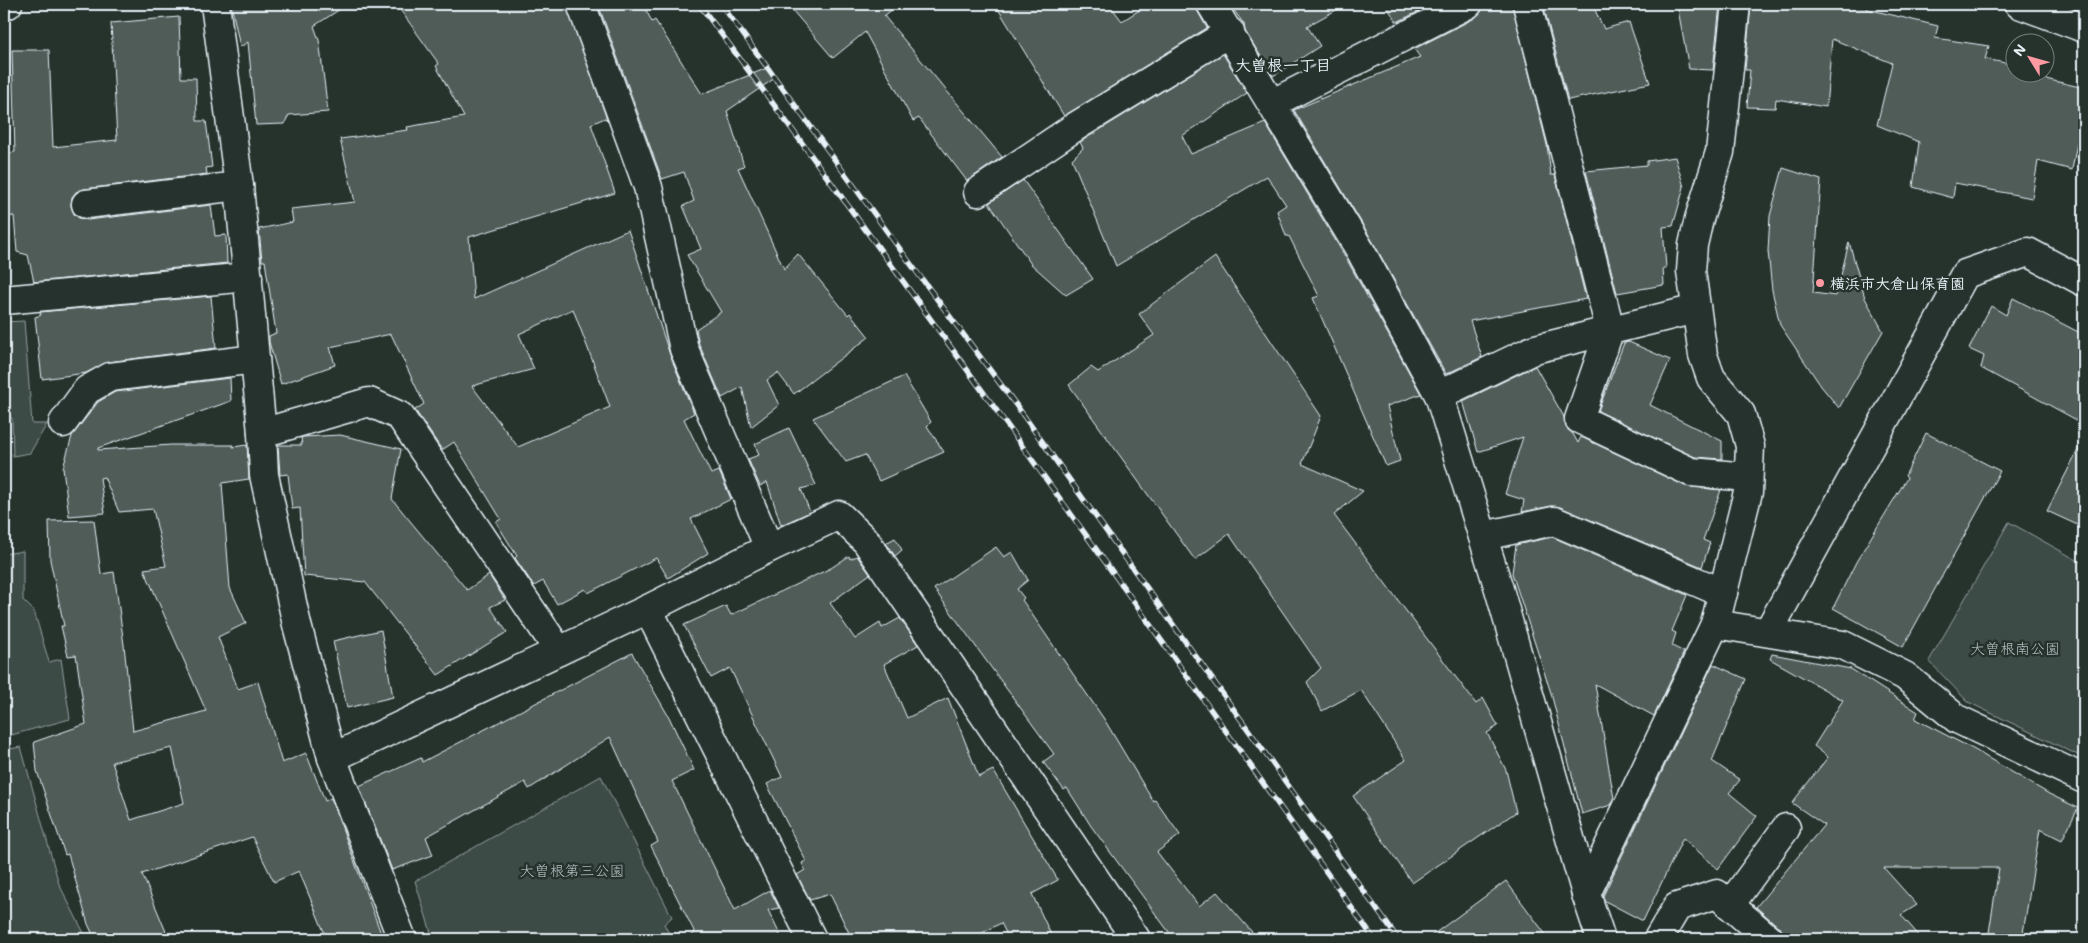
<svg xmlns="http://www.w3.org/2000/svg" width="2088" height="943" font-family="Mali,'Klee One',sans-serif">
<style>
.green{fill:#3e4b47;stroke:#939ea0}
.building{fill:#505c59;stroke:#e8f1f8;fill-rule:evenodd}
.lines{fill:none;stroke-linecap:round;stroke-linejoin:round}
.minor-casing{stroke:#e8f1f8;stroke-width:31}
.major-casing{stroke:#e8f1f8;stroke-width:31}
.minor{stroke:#26332d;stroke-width:28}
.major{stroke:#26332d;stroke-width:28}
.rail-casing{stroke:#e8f1f8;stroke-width:5.5}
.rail{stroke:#26332d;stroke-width:4;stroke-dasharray:11;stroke-linecap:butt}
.poi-dot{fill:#ff9aa2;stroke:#26332d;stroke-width:2}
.labels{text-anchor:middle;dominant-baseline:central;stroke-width:5;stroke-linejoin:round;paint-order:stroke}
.poi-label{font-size:15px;font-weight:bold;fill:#e8f1f8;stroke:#26332d;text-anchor:start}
.park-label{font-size:15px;fill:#b5bfc3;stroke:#26332d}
.neighbourhood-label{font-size:16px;font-weight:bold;fill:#e8f1f8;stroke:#26332d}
</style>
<rect width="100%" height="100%" fill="#26332d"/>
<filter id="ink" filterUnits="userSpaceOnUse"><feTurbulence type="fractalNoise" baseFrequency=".02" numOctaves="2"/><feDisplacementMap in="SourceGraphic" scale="10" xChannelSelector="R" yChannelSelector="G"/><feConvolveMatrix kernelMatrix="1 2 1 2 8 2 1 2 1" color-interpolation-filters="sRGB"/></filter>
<g filter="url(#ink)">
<!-- green -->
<g class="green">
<path d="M24,321L32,424H47L30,453L13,456L12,418L4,414V322Z"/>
<path d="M2009,522L2084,564V758L1968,702L1929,661Z"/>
<path d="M23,551V600L34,611L49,662L61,659L70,719L4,737V554Z"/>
<path d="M21,747L59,884L87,939H4V750Z"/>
<path d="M601,776L672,917L664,924L672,939H433L415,881Z"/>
</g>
<!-- building -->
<g class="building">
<path d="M231,4H348L314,26L319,40L328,112L289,115L284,124L256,125L248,42L240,47Z"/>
<path d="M396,4H566L608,122L605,118L591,124L615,193L469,237L474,299L628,230L670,355L694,413L684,419L711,474L719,471L731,499L691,519L708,553L668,578L656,558L588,593L585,589L557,604L543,581L534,586L515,558L517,556L496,522L501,519L454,442L442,450L415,410L424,404L391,334L330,347L335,365L281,384L269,342V336L276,333L265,261H262L259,229L293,222L291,209L355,202L340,139L408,130L407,127L464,117L436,66L439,64ZM573,309L610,407L518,447L472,386L534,369L519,334Z"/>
<path d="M598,4H643L652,22L655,20L702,94L770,67L775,78L727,111L744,166L738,168L784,269L798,254L848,315L850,313L869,337L794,394L778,373L767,380L779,405L751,427L742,387L722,398L699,344L696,329L721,312L687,255L701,249L683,206L694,201L684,172L662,179Z"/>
<path d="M787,4H899L884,16L1002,157L967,181L919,118L913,121L865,32L833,58Z"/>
<path d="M995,4H1109L1122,21L1149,4H1195L1198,12L1207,28L1064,116Z"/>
<path d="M1229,4H1347L1307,26L1320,46L1273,76L1245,31L1244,24Z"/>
<path d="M1385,4H1434L1397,22Z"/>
<path d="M1483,4H1512L1547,145L1551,175H1555L1586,299L1470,321L1482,357L1446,374L1373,242L1294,110L1420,57L1414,49L1475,18L1481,12Z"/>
<path d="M1543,4H1592L1604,29L1629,22L1650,83L1568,100Z"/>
<path d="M1677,4H1720L1713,70L1689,69Z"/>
<path d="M1751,4H1868L1867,9L1938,26L1935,38L1989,46L1985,59L2016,65V72H2038L2037,77L2084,88V105L2072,170L2038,161L2032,198L1955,183L1953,198L1913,187L1919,142L1877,125L1892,63L1832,39L1826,107L1776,99L1775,108L1747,107L1750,70H1745Z"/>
<path d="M179,17L181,78H196L197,121H206L212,167L206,168L207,174L84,189L76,192L72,197L71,206L74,214L79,218L88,220L211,205L215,236L226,235L227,263L34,282L28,255L17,252L14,216L4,217V154L15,152L12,50H49L53,147L117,140L111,23Z"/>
<path d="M1223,54L1247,93L1182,136L1191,154L1265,123L1346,258L1421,394L1387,406L1400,461L1386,466L1313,298L1319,296L1289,236H1286L1277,211L1286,205L1267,176L1116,266L1072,159L1083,148L1080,142Z"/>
<path d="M1675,157L1684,187L1673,226L1663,227L1666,268H1663L1664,285L1617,293L1586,171L1647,165V161Z"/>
<path d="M1783,168L1821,180L1813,293L1836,296L1849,242L1865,298L1883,331L1839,408L1821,386L1780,325L1772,290L1768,251L1770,216Z"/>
<path d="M1023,180L1093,279L1066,295L1031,264L989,203Z"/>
<path d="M1215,257L1321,416L1302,464L1363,491L1334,515L1476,704L1483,698L1498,726L1487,733L1506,770L1516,812L1412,883L1353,796L1406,760L1361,690L1322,711L1307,682L1321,668L1229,534L1195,560L1069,385L1091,367L1098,372L1154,335L1139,314Z"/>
<path d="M211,296L216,348L108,362L86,373L42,379L35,317L41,315L40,312Z"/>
<path d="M2013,298L2084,335V424L1981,368L1984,356L1969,349L1991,306L2006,315Z"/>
<path d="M1629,342L1670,360L1650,405L1722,441V459L1695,457L1598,411L1624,343Z"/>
<path d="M1535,366L1564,417L1566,428L1573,434L1578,443L1581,437L1685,486L1721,490L1703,540L1710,543L1702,567L1560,507L1551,506L1522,512L1524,500L1505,494L1523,437L1478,452L1463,401Z"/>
<path d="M904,376L931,422L927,426L944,452L879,481L865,455L846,462L813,418Z"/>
<path d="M230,378L231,401L98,448V450L171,445H233V447L247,445L249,479L222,483L230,588L246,623L218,637L238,689L258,682L282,763L306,753L325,801L331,798L383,939H327L299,871L274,882L252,837L142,874L169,939H95L88,924L68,854L65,855L37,771L34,742L86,724L76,655L68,656L61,626H64L50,560L49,521L94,520L101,574L114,572L124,645L133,731L206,711L144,569L166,566L153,509L119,512L104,477L100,478L105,513L69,516L63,468L72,436L98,402L115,392ZM172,748L184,803L131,820L112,762Z"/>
<path d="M789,428L816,485L801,489L810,512L781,525L767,482L760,486L748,459L759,455L755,444Z"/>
<path d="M1926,433L2000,471L1903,647L1833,608L1856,562L1907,478L1905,476Z"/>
<path d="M340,435L401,449L392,499L467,590L489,575L505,600L490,607L507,632L438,675L365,582L304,576L300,508L292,509L288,474L280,475L278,445H302L301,438L303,437Z"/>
<path d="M2084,438V528L2047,511Z"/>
<path d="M1552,537L1687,595L1672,631L1676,633L1672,646L1684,652L1654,716L1595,684L1614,799L1611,805L1582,814L1551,693L1512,573L1516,545Z"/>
<path d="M895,538L902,550L895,556L886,543Z"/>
<path d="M996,547L1004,557L1012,552L1028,580L1017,589L1024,598L1022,600L1104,719L1153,801L1155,800L1180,835L1157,852L1199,906L1217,892L1258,939H1174L1091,826L1067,788L1064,790L1043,762L1054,754L934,589Z"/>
<path d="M849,556L850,559L857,556L870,574L830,603L855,639L880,623L882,628L900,618L918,645L884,664L907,718L948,698L979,777L993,770L1058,880L1032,894L1053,939H1009L1001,923L971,939H852L830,894L810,900L797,875L805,870L802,863L806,861L767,784L782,777L730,668L711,678L684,625L726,606L731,615L831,568Z"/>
<path d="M381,630L393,697L347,708L333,641Z"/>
<path d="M632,653L669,717L694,770L672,781L735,910L770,890L779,908L768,910L782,939H684L695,933L651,846L658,842L610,737L529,789L525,782L426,837L433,855L392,870L359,786L421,758L422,762Z"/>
<path d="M1772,654L1851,669L1918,712L1915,719L1973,749L2049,794L2078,808L2062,840L2040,829L2022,939H1988L1999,868H1884L1917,905L1901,915L1922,939H1784V933L1780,928L1756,907L1824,825L1792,803L1828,757L1814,746L1843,700L1770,659Z"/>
<path d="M1713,664L1746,679L1712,761L1740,780L1729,793L1757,816L1718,869L1683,838L1643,921L1605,901L1603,896Z"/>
<path d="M1506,881L1549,939H1427Z"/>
</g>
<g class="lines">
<defs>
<g id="minor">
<path d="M4,4H8"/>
<path d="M215,4L239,186L262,433L264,475L297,625L332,758L402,939"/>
<path d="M581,4L648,187L684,349L769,548"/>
<path d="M1211,4L1360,250L1439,395L1499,589L1586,894L1601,939"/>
<path d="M1527,4L1610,329L1579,419L1691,472L1748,477"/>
<path d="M1273,103L1468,4"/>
<path d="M978,192L1078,125L1230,32"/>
<path d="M86,204L239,186"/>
<path d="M4,300L248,277"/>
<path d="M1439,395L1535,349L1696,309"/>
<path d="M63,423L87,390L110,377L255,359"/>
<path d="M262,433L369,402L400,416L559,651"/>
<path d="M1483,536L1554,521L1723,593"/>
<path d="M648,609L812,939"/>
<path d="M1715,624L1843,645L1905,676L1957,719L2084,779"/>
<path d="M1768,632L1965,274L2028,252L2084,282"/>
<path d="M332,758L648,609L769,548L839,515L866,541L1136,939"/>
<path d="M1586,894L1715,624L1748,492L1750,446L1741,414L1711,378L1703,355L1691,271L1693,245L1699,219L1720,152L1736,4"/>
<path d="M1730,905L1786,828"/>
<path d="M1658,939L1677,907L1717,894L1769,939"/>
</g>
<path id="major" d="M2019,4L2084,28"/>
</defs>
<!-- minor casing -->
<use href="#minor" class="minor-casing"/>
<!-- major casing -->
<use href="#major" class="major-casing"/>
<!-- minor -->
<use href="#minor" class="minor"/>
<!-- major -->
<use href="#major" class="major"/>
<defs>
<g id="rail">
<path d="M699,4C929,312 1151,626 1374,939"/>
<path d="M721,4L913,267L1016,405L1398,939"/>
</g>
</defs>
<!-- rail casing -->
<use href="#rail" class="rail-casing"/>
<!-- rail -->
<use href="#rail" class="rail"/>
</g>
</g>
<!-- markers -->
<circle class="poi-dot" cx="1820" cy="283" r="5"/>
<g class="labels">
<!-- poi labels -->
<g class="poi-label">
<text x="1830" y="283">横浜市大倉山保育園</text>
</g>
<!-- park labels -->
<g class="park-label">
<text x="2015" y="648">大曽根南公園</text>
<text x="572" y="870">大曽根第三公園</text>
</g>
<!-- neighbourhood labels -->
<g class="neighbourhood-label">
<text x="1283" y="64">大曽根一丁目</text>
</g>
</g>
<!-- margin -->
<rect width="2088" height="943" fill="none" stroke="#26332d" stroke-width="20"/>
<rect x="10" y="10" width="2068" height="923" fill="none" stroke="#e8f1f8" stroke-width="2" filter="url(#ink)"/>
<!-- north arrow -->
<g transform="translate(2030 58) rotate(307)"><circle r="24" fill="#26332d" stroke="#747f7e"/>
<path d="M0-4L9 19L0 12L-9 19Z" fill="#ff9aa2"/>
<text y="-8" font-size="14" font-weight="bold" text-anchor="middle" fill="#e8f1f8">N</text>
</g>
</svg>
